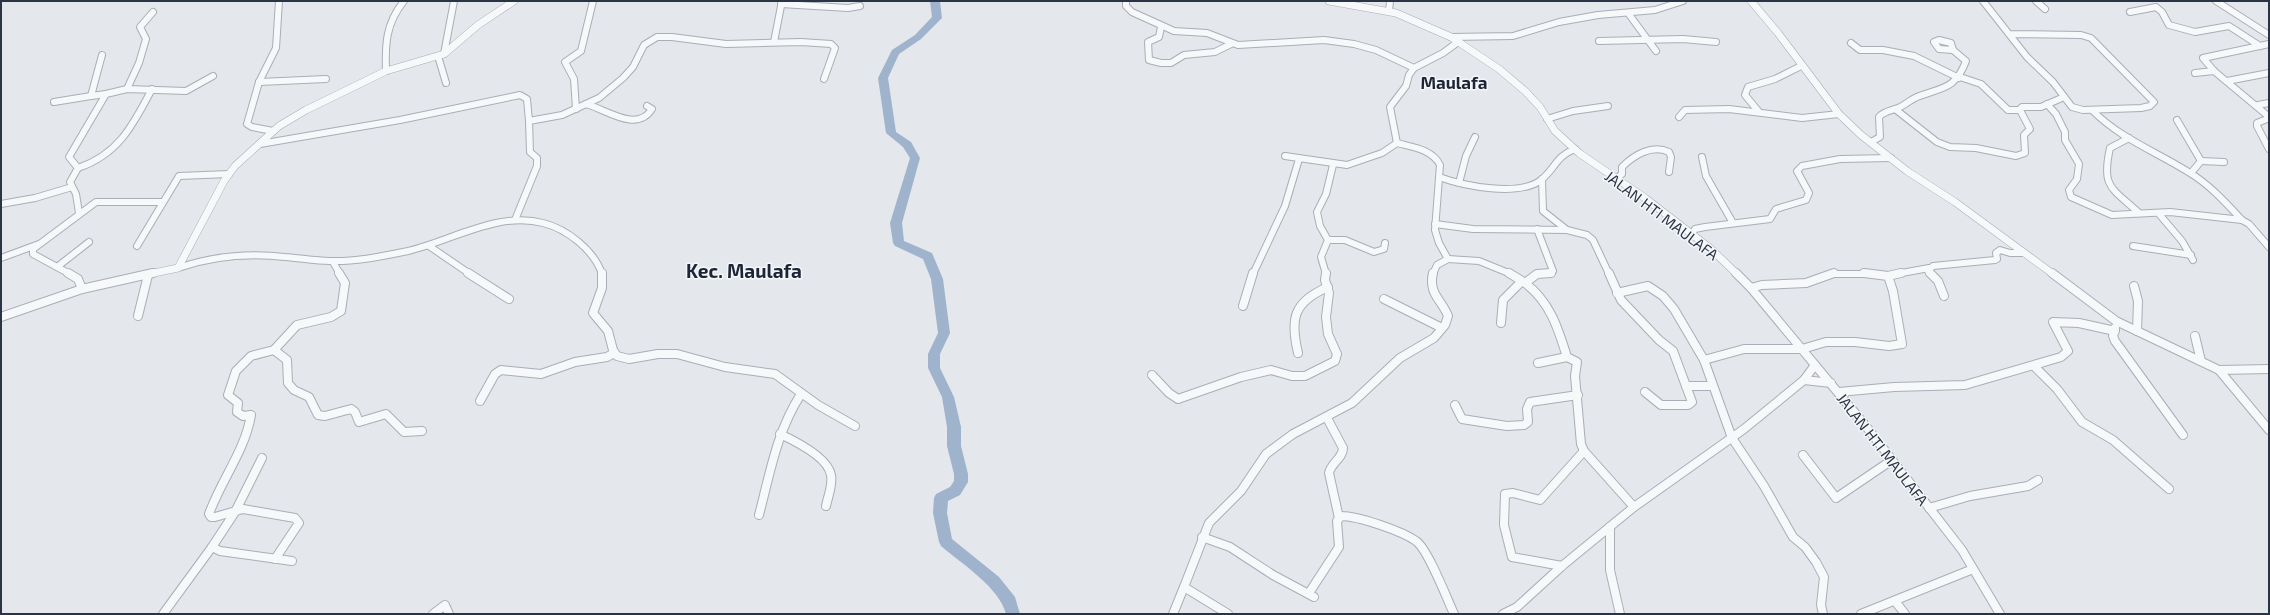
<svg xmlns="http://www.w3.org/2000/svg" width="2270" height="615" font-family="'Exo 2',sans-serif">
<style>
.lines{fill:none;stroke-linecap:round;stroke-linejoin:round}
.river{fill:#9fb4cc;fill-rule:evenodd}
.minor-far1-casing{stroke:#a9aeb7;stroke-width:8}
.minor-casing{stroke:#a9aeb7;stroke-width:10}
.tertiary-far1-casing{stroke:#a9aeb7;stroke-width:8}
.tertiary-casing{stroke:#a9aeb7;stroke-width:10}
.minor-far1{stroke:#f7f8fa;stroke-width:6}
.minor{stroke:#f7f8fa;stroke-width:8}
.tertiary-far1{stroke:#f7f8fa;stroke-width:7}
.tertiary{stroke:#f7f8fa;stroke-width:8}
.labels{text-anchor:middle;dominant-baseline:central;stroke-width:3;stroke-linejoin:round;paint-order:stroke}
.street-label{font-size:15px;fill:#2b3445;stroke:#f4f6f9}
.quarter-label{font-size:17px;font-weight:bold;fill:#1d2536;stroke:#f4f6f9}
.district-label{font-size:19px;font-weight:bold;fill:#1d2536;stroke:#f4f6f9}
</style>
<rect width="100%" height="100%" fill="#e4e7ec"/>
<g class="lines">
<!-- river -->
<path class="river" d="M930,1H940L942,18L921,39L899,54L888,78L896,132L911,142L920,158L902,223L904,241L932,253L943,279L950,333L940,354V368L954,397L961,427V446L968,474V482L960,495L948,501L947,513L952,539L999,577L1015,597L1020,614H1006C999,587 962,564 941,546L939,542L933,513L934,498L936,494L950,487L954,481V474L947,446V427L942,397L928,368V354L938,333L931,279L923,259L895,246L893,243L890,223L910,158L903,147L886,133L878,78L892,50L915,35L932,17Z"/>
<defs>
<g id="minor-far1">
<path d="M1126,1V6L1132,12L1174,31L1207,33L1238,45L1324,40L1354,44L1376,50L1414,68L1409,75L1406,86L1390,107L1397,143C1412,147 1432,149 1440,165L1435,230L1439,243L1448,259L1437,265L1433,274"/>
<path d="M1983,1L2027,57L2053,82L2072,107L2083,110L2141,108L2150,106L2154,102L2091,38L2081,35L2009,34"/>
<path d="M2036,1L2045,9"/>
<path d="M2216,1L2269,35"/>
<path d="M781,4L848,8L860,6"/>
<path d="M1389,11L1390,1"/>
<path d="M2130,12L2156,7L2162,12L2169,25L2195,32L2229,26L2260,46"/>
<path d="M1628,13L1656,51"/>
<path d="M1161,27L1159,37L1148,42L1149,60L1161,63H1171L1184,55L1215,52L1231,44"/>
<path d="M1451,37L1513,36L1559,22L1598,15L1655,10L1683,1"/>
<path d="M1939,40L1951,43L1953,50L1939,49L1934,42Z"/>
<path d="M1599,41L1683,39L1716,42"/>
<path d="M774,42L782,1"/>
<path d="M1851,43L1860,50H1883L1914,56L1959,78"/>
<path d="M2269,44L2203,58L2214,71L2268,116L2267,119L2257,123V126L2269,149"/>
<path d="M444,54L454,1"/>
<path d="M102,55L91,96L106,94"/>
<path d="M438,56L446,83"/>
<path d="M1414,68L1443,53L1458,42"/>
<path d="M386,71C385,44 386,23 404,1"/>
<path d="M2195,73L2214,71"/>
<path d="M1960,77L1981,84L2008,110H2019L2022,107H2041L2064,97"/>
<path d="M2227,81L2269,73"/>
<path d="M259,82L326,79"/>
<path d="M127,89L139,63L146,39L140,27L153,12"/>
<path d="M54,102L91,96"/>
<path d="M586,104C607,110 637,133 652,109L647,106"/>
<path d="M2047,104L2056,114L2065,132V140L2079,164L2077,179L2069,190L2071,197L2112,215L2170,212L2242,220L2249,224L2269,247"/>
<path d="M2258,105L2269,103"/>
<path d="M576,109L574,79L565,62L581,51L593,1"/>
<path d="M1895,109L1937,142L1950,147L1976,148L2016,156L2025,153L2024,135L2030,129L2020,110"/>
<path d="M2093,111C2121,139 2157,152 2190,173C2210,185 2226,203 2242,220"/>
<path d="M1759,112L1745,95L1748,87L1775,79L1801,66"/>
<path d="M1679,117L1685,110L1729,109L1802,118L1839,114"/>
<path d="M1547,119L1573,111L1608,106"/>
<path d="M2177,120L2201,161"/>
<path d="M273,131L252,127L247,124L259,82L276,48L279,1"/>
<path d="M2129,138L2110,148C2101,188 2112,188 2139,213"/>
<path d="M1871,142L1880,137L1879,117C1884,111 1891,111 1898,108C1905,105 1910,100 1917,97C1942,87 1955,90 1966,61L1953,50"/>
<path d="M260,144L400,120L520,95L527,99L529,121"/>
<path d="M1285,156L1347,165L1382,153L1397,143"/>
<path d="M1702,157L1706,176L1733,223"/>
<path d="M2201,161L2224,162"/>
<path d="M78,168C119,154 133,125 152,89"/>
<path d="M2191,173L2201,161"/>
<path d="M1439,177C1464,186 1519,197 1541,180C1555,169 1556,156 1575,149"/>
<path d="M1542,179L1543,211L1567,230L1587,235L1593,240L1609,274"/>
<path d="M1616,179L1622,174V167C1634,155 1652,144 1669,152L1671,157L1669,172"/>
<path d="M1459,183L1466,156L1475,137"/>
<path d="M1,204L35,198L72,187"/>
<path d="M79,213L76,194L70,182L78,168L69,157L106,94L127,89L186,91L213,76"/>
<path d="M2159,214L2182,241L2193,260"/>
<path d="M515,220L537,166V158L530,152L529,121L562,115L599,98L623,78L633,67L644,45L657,37H672L726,44L801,42L831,44L835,48L824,79"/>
<path d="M1435,224L1473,229L1567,230"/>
<path d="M1692,234L1695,229L1705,227L1770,219L1776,209L1806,200L1809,193L1797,171L1802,166L1840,159L1891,158"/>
<path d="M1328,240H1345L1374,252L1384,249L1385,243"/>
<path d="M137,246L179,176L229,174"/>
<path d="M429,246L470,274"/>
<path d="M2133,246L2191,255"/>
<path d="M1,258L39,244"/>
<path d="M1448,259L1479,261L1511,274"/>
<path d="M333,262L340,274"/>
<path d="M57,267L89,242"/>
<path d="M178,268C213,256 248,253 285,257C300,258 315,261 330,261C356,262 383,256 408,251C451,241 498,211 543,223C567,229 594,250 602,274"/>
<path d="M70,274L33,254V249L96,202H162"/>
<path d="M1253,274L1285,206L1299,159"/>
<path d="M1326,274L1321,257L1328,240L1320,226L1317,212L1326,194L1333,165"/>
<path d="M1537,274H1550L1553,271L1537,229"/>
<path d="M1831,274H1873"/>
<path d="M1896,274L1929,268"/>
<path d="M1931,274L1928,271L1933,266L1995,260L1997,259L1996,253L2000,250L2010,253H2023"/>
</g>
<g id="minor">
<path d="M68,273L78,279L82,289"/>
<path d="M468,273L509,299"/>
<path d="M602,273V288L593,313L608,331L613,350L617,356L629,359L658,354H677L725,367L775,374L818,405L855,426"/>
<path d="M1609,273L1621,300L1659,340L1673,351L1692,402L1688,405H1661L1645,392"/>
<path d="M1864,273L1888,276"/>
<path d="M1930,273L1938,281L1944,296"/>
<path d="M2134,286L2138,301L2137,331"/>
<path d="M1751,288L1762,285L1806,283L1834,273"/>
<path d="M1617,293L1648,286L1663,296L1674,309L1704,360L1732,438L1764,486L1793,537L1805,547L1816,562L1824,577L1821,605L1823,614"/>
<path d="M1384,299L1442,328"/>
<path d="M1243,306L1253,273"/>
<path d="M138,316L148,275"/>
<path d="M1501,323L1503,300L1522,281L1509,273"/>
<path d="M2115,328L2113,336L2115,341L2183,435"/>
<path d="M2195,336L2201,361"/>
<path d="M274,350L287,360L288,383L294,390L309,397L318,415L325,416L351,409L355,412L359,422L386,414L404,432L422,431"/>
<path d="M1298,353C1290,319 1293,302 1328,287"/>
<path d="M1567,357L1577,362L1575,376L1581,444L1584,451L1634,507"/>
<path d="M1704,360L1744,349H1802L1826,342H1855L1889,346L1902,344L1893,291L1888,276L1901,273"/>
<path d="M1538,363L1567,357C1558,328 1550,302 1525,283L1537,274L1551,273"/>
<path d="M2034,366L2057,389L2082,422L2113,440L2169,489"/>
<path d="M2219,370L2269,369"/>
<path d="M1152,375L1169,393L1178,399L1241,377L1271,370L1292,376H1305L1335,361L1337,354L1328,334L1326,317L1329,293L1325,280L1326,273"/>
<path d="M1804,380L1831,383"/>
<path d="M1686,386H1712"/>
<path d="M1839,392L1894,387L1965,385L2061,357L2068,351L2053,322L2079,323L2115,331"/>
<path d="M480,401L495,374L501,370L541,374L575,362L607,357L614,353"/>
<path d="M1455,405L1462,419L1507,426L1524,425L1528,422L1527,409L1530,402L1578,395"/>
<path d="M1327,418L1343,448C1343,458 1331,463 1329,473L1339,518"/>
<path d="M780,434C795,441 828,457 831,475C833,485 828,496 826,506"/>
<path d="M1803,455L1836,498L1892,460"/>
<path d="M262,458L235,512L212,547L220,551L292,561"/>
<path d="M1929,508L1970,496L2028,486L2038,480"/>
<path d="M759,515C770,473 777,431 801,394"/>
<path d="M1610,527V570L1620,614"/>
<path d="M1202,537L1230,547L1273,575L1314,597"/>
<path d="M275,559L299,523L295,518L243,509L215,517H211L209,514C221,480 245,451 251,415L243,416L237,412L238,403L228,395L236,371L251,356L274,350L297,325L331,317L341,311L345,283L339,273"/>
<path d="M1562,566L1512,557L1504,525L1505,494L1513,493L1540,500L1584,451"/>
<path d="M1309,593L1339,547L1337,521L1341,516C1358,516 1402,531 1416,541C1428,549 1447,599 1454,614"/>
<path d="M1895,601L1905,614"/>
<path d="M163,614L212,547"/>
<path d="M433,614L445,605L449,614"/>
<path d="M1173,614L1184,587"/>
<path d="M1228,614L1184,587L1209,523L1241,491L1266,454L1293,434L1352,403L1400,358L1434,338L1445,325L1448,316C1442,300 1428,294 1433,273"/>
<path d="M1503,614L1517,607L1562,566L1634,507L1744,429L1804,380L1815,365"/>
<path d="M1861,614L1973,569"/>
</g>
<g id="tertiary-far1">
<path d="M1329,1L1396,13L1451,37L1499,69L1525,91L1540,107L1555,131L1579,153L1645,198L1711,249L1737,274"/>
<path d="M1751,1L1778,33L1839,114L1861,135L1907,171L1955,202L2053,274"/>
<path d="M149,274L178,268L224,181L235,166L279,126L306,110L386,71L444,54L478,25L514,1"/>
</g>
<g id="tertiary">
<path d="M1736,273L1751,288L1865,425L1962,550L2000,614"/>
<path d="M2052,273L2116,321L2219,370L2269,430"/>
<path d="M1,317L82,289L153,273"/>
</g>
</defs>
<!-- minor-far1 casing -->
<use href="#minor-far1" class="minor-far1-casing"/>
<!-- minor casing -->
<use href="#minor" class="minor-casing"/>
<!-- tertiary-far1 casing -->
<use href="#tertiary-far1" class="tertiary-far1-casing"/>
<!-- tertiary casing -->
<use href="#tertiary" class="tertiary-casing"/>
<!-- minor-far1 -->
<use href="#minor-far1" class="minor-far1"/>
<!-- minor -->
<use href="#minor" class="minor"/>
<!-- tertiary-far1 -->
<use href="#tertiary-far1" class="tertiary-far1"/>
<!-- tertiary -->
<use href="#tertiary" class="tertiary"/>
</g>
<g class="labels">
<!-- street labels -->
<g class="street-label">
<text transform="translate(1662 215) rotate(37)">JALAN HTI MAULAFA</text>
<text transform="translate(1883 449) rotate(52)">JALAN HTI MAULAFA</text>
</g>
<!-- quarter labels -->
<g class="quarter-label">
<text x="1454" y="82">Maulafa</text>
</g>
<!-- district labels -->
<g class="district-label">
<text x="744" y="270">Kec. Maulafa</text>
</g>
</g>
<!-- border -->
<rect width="2270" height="615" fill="none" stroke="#2b3445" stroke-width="4"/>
</svg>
